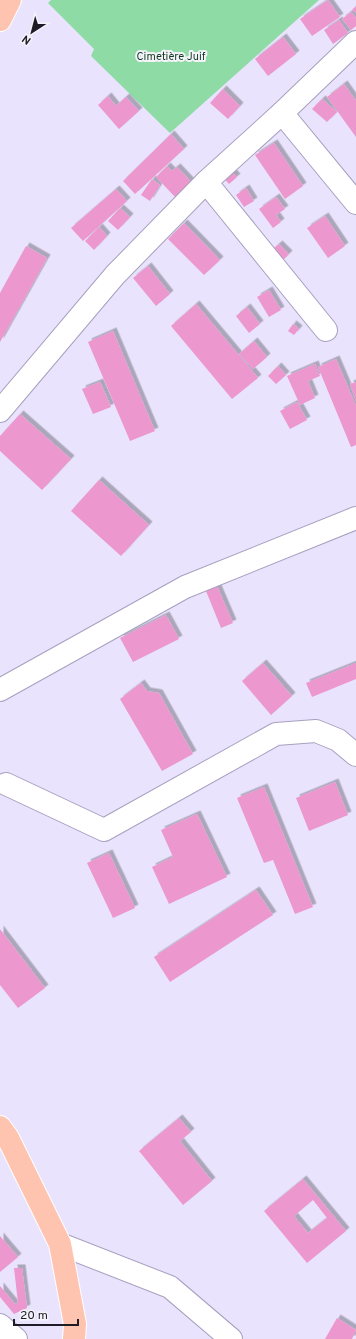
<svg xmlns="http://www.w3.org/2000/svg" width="356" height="1339" font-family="Overpass,sans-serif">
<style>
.green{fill:#8edba6}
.building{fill:#ec97ce;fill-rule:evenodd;filter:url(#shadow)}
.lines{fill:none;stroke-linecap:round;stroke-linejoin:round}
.minor-casing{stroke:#a7a0bf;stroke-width:24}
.major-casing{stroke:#fff;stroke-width:24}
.minor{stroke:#fff;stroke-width:22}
.major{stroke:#fec4b0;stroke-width:22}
.labels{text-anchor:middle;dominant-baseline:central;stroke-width:4;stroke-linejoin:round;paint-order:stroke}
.park-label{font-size:11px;fill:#123921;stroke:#f5f3fa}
</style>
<defs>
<filter id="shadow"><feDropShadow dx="3.5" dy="-3.5" stdDeviation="0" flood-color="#0004"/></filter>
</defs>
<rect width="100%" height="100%" fill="#e9e3fd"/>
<!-- green -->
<path class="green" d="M51,0H319L170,133L91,56L94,49L48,3Z"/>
<!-- building -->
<g class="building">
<path d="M328,0L340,17L312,36L300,19Z"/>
<path d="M356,6V13L352,10Z"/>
<path d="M351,12L356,18V26L351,30L342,19Z"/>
<path d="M339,20L348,33L333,44L324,30Z"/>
<path d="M283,37L296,54L268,76L255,59Z"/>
<path d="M344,84L356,101V137L327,97Z"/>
<path d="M223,89L240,106L228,119L210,103Z"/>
<path d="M108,96L116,106L126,97L139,111L119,129L98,105Z"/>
<path d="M322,99L337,112L327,122L312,109Z"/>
<path d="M171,134L184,149L135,194L123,181Z"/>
<path d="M274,143L303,186L285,199L255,155Z"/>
<path d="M167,166L172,171L177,167L192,183L176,198L156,177Z"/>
<path d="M227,167L237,177L229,184L220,174Z"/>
<path d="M152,179L160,185L150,201L141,195Z"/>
<path d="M246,188L254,201L244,207L236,195Z"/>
<path d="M116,189L127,201L83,241L71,228Z"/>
<path d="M276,197L285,209L276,215L281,222L273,228L259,209Z"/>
<path d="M120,208L130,217L118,230L108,221Z"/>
<path d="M325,216L345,246L328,258L307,228Z"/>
<path d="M184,223L220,260L204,275L168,239Z"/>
<path d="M99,227L107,236L94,250L85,241Z"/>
<path d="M279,244L289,254L281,262L270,252Z"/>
<path d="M26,246L47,258L0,342V293Z"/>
<path d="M148,266L170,294L156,306L133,278Z"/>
<path d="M269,290L281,310L269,317L257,297Z"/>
<path d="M196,304L258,378L232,399L171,326Z"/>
<path d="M247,307L260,324L249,333L236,316Z"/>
<path d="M293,324L299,329L294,335L288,331Z"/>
<path d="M113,331L155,431L130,441L88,342Z"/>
<path d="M254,341L267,357L253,369L239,354Z"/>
<path d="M336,359L356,406V445L351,447L318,367Z"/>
<path d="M315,364L320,376L308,381L315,398L300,405L287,376Z"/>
<path d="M278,366L286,375L276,384L268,376Z"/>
<path d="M100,382L111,407L93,414L82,389Z"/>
<path d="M356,382V401L350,384Z"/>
<path d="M297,402L307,420L290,429L280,411Z"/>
<path d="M20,414L71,459L42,490L0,451V436Z"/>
<path d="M99,480L149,525L121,556L71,511Z"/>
<path d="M217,586L233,623L221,628L206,591Z"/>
<path d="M166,615L179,639L133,662L120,638Z"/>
<path d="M263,663L292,696L271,715L242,681Z"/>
<path d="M356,663V679L312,697L306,683Z"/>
<path d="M141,683L147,691L159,693L193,754L162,771L120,699Z"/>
<path d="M335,782L348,815L309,831L296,798Z"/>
<path d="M264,787L313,907L295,914L273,860L264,863L237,798Z"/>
<path d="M197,814L227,877L169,904L152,867L173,857L161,830Z"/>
<path d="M109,853L135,908L113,918L87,863Z"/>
<path d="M256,890L273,915L170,982L154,957Z"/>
<path d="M0,929L45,988L18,1008L0,985Z"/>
<path d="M179,1118L191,1132L180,1141L212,1181L183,1205L139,1151Z"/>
<path d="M303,1179L346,1231L307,1263L264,1211ZM313,1200L327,1218L308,1233L294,1216Z"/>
<path d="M0,1236L18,1257L0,1272Z"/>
<path d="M14,1268H22L27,1308L14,1314L0,1297V1286L15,1304L18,1303Z"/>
<path d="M337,1318L356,1330L352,1339H325Z"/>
</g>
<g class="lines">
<defs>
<g id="minor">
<path d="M282,113L356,203"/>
<path d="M206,182L326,330"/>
<path d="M0,411L115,275L206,182L282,113L356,42"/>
<path d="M0,690L185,587L356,518"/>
<path d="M6,784L104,830L276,734L316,731L338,740L356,755"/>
<path d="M60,1244L170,1287L231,1339"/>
<path d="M0,1325L16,1339"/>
</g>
<g id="major">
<path d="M0,20L10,0"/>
<path d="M0,1127L8,1138L60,1244L75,1324L74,1339"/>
</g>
</defs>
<!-- minor casing -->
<use href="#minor" class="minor-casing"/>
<!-- major casing -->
<use href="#major" class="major-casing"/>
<!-- minor -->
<use href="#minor" class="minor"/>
<!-- major -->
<use href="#major" class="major"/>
</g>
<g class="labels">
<!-- park labels -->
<g class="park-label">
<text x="171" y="57">Cimetière Juif</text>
</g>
</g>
<!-- north arrow -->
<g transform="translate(32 32) rotate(216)" stroke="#f5f3fa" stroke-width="3" paint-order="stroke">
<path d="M0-3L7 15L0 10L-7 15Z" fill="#1f1c28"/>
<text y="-6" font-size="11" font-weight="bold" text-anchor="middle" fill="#1f1c28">N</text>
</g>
<!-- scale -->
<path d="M14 1319v6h64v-6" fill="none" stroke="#1f1c28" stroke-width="2"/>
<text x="20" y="1319" font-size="12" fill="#1f1c28" stroke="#f5f3fa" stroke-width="3" paint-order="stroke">20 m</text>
</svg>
